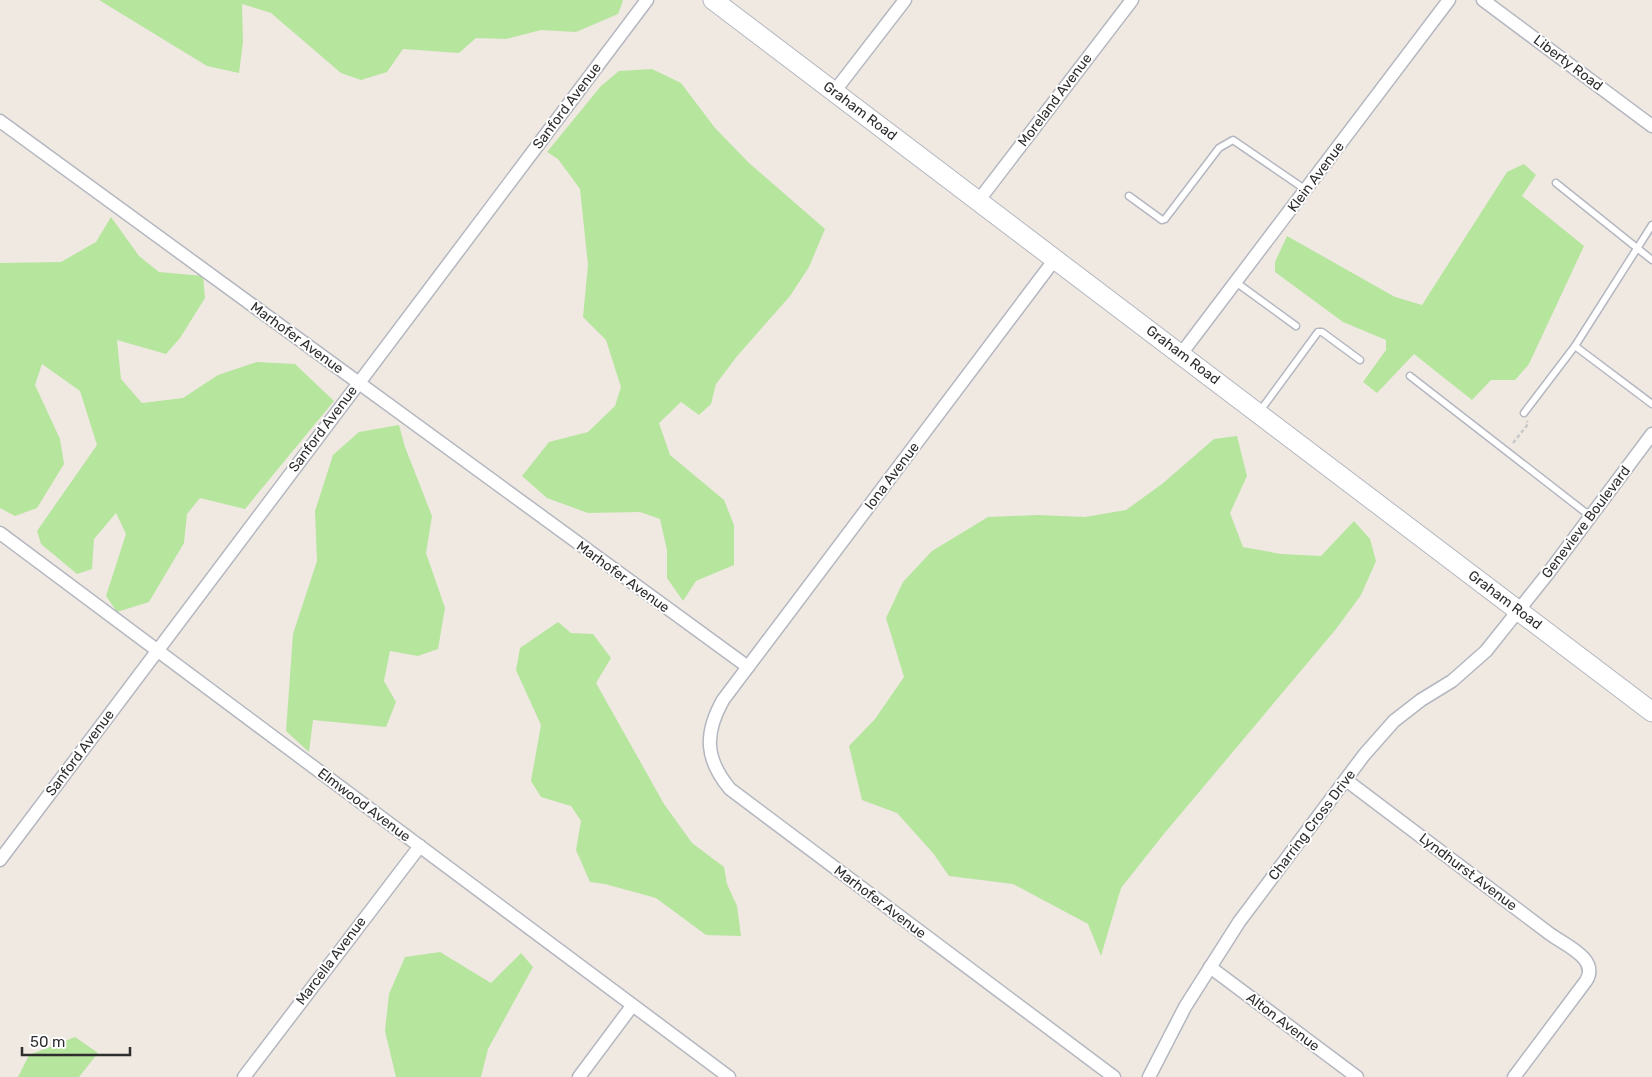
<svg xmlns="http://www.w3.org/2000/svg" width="1652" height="1077" font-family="Rubik,sans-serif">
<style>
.green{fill:#b6e59e}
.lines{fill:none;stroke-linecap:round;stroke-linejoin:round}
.service-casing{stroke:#b4b7c1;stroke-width:9}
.minor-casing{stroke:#b4b7c1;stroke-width:15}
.secondary-casing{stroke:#b4b7c1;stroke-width:21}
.path{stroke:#c9c9c9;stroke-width:2.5;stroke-dasharray:4 2.5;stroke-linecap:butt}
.service{stroke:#fff;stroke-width:6}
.minor{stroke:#fff;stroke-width:12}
.secondary{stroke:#fff;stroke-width:19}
.labels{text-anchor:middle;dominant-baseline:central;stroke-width:4;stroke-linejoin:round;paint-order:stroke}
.street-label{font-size:14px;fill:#2e2e2e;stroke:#fff}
</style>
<rect width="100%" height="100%" fill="#efe9e1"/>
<!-- green -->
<g class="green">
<path d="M99,0H622L623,1L618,14L576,32L541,30L506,39L476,38L459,53L403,49L387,72L361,80L341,73L271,13L242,4L243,42L239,73L207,66Z"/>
<path d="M652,69L681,83L715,128L749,163L825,229L809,267L790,296L738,355L716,384L711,404L699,415L681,402L659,423L670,455L724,500L734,525V565L696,581L683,601L667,578V550L660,519L640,512L588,513L547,498L522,476L549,442L588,432L615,406L621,387L606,340L583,317L588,265L580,189L558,159L547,152L601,86L619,71Z"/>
<path d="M1524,164L1536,175L1522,196L1584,246L1529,364L1515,380H1491L1472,400L1414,354L1377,393L1363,382L1386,350V340L1343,322L1275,272V262L1287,236L1395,297L1422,305L1507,172Z"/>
<path d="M111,217L139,256L159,272L203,276L205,298L180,338L166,354L117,340L121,379L142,403L183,398L218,375L257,362L295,364L334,401L245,509L200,498L187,514L184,543L149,602L117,612L106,596L126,534L116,513L94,539L92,569L77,574L41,544L37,531L97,445L80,391L42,364L35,385L60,439L64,464L37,508L15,516L0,508V263L61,262L96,242Z"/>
<path d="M399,425L405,447L432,516L426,553L445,608L438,649L418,656L390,651L384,681L396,702L386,727L313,720L309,752L286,731L293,634L317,561L315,511L333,455L359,432Z"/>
<path d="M1237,436L1247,476L1230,513L1243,547L1281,554L1321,556L1354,521L1370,539L1376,561L1361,595L1336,629L1163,835L1121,888L1101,956L1088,924L1013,884L949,876L933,853L897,813L862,800L849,746L875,719L904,677L886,618L903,582L932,551L988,517L1038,515L1085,517L1126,510L1162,484L1214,439Z"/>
<path d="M558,622L571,633L593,634L611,658L596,683L664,804L692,843L724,867L727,884L737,906L741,936L706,935L656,898L605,884L590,882L576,850L581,821L571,806L541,797L531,781L541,725L516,670L520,648Z"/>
<path d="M440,952L491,983L521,953L533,967L488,1049L481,1077H396L385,1031L389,994L405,957Z"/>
<path d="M75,1037L98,1053L79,1077H18L29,1055Z"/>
</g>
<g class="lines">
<defs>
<g id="service">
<path d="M1556,183L1652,260"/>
<path d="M1129,196L1162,220L1165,219L1219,148L1233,140L1306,190"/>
<path d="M1652,225L1575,346L1652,404"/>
<path d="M1237,283L1296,326"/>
<path d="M1410,376L1590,516"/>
<path d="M1260,411L1318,332H1322L1360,360"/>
<path d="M1524,413L1575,346"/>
</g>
<g id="minor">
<path d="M1483,0L1652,126"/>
<path d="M834,92L905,0"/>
<path d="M0,121L748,667"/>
<path d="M979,200L1132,0"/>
<path d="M1055,259L723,700C704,734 705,759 730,789L1114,1077"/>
<path d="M1181,354L1449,0"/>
<path d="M0,533L729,1077"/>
<path d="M1346,780L1550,934C1565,945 1600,959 1586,981L1514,1077"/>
<path d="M0,860L647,0"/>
<path d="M1210,967L1357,1077"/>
<path d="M244,1077L420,846"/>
<path d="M579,1077L632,1006"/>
<path d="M1149,1077L1185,1007L1239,922L1364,755L1394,721L1421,700L1452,681L1486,651L1549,572L1652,434"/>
</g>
<path id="secondary" d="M713,0L1652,712"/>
</defs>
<!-- service casing -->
<use href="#service" class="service-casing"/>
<!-- minor casing -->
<use href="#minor" class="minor-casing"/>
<!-- secondary casing -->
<use href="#secondary" class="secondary-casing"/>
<!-- path -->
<path class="path" d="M1513,443L1528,424L1527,421"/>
<!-- service -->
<use href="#service" class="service"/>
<!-- minor -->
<use href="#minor" class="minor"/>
<!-- secondary -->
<use href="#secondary" class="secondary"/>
</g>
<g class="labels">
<!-- street labels -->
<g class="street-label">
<text transform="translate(1568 63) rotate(37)">Liberty Road</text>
<text transform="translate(1055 100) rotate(-53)">Moreland Avenue</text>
<text transform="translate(567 106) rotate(-53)">Sanford Avenue</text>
<text transform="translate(860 111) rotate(37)">Graham Road</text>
<text transform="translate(1316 177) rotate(-53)">Klein Avenue</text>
<text transform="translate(297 338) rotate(36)">Marhofer Avenue</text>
<text transform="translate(1183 355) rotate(37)">Graham Road</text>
<text transform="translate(323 429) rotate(-53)">Sanford Avenue</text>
<text transform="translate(892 476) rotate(-53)">Iona Avenue</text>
<text transform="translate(1586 522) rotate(-53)">Genevieve Boulevard</text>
<text transform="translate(623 577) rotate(36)">Marhofer Avenue</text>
<text transform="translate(1505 600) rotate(37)">Graham Road</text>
<text transform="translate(80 753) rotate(-53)">Sanford Avenue</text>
<text transform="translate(364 805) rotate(37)">Elmwood Avenue</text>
<text transform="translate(1312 825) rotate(-53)">Charring Cross Drive</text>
<text transform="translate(1468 872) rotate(37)">Lyndhurst Avenue</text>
<text transform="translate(880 902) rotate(37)">Marhofer Avenue</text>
<text transform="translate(331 961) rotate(-53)">Marcella Avenue</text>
<text transform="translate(1283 1022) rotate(37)">Alton Avenue</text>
</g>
</g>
<!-- scale -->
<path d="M22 1047v8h108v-8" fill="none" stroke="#2e2e2e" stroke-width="2.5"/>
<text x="30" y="1047" font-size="15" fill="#2e2e2e" stroke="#ffffff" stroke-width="4" paint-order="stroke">50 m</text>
</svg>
